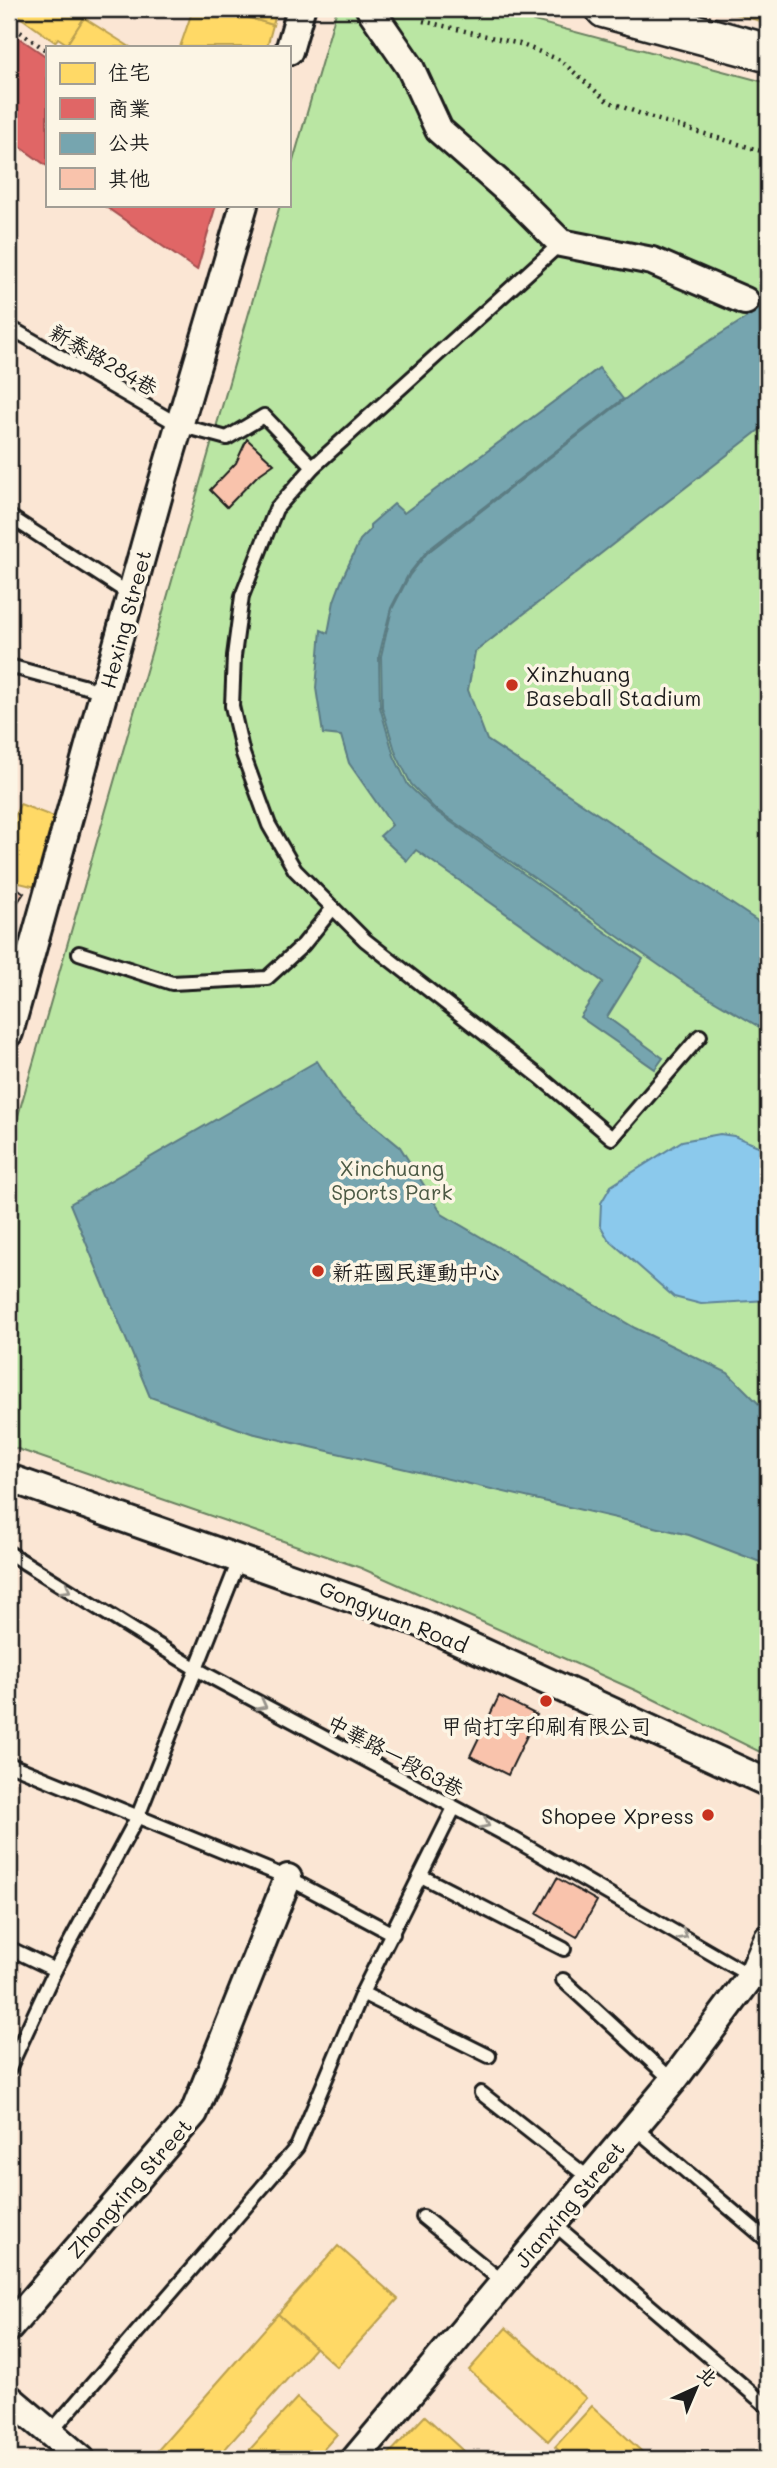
<svg xmlns="http://www.w3.org/2000/svg" width="777" height="2468" font-family="Mali,'LXGW WenKai TC',sans-serif">
<style>
.green{fill:#bae6a3;stroke:#6b8160;stroke-width:2}
.water{fill:#8bc9ec;stroke:#5f8499;stroke-width:2}
.homes{fill:#ffd966;stroke:#bba050;stroke-width:2}
.shops{fill:#e06666;stroke:#a55050;stroke-width:2}
.public{fill:#76a5af;stroke:#5b7c83;stroke-width:2}
.building{fill:#f9c3ac;stroke:#1c1c1c;stroke-width:2}
.lines{fill:none;stroke-linecap:round;stroke-linejoin:round}
.lane-casing{stroke:#1c1c1c;stroke-width:18}
.street-casing{stroke:#1c1c1c;stroke-width:32}
.secondary-casing{stroke:#1c1c1c;stroke-width:42}
.path{stroke:#1c1c1c;stroke-width:4.5;stroke-dasharray:2 5;stroke-linecap:butt}
.lane{stroke:#fcf5e5;stroke-width:12}
.street{stroke:#fcf5e5;stroke-width:26}
.secondary{stroke:#fcf5e5;stroke-width:37}
.oneway{stroke:#97938b}
.poi-dot{fill:#c8321e;stroke:#fcf5e5;stroke-width:2.5}
.labels{text-anchor:middle;dominant-baseline:central;stroke-width:7;stroke-linejoin:round;paint-order:stroke}
.street-label{font-size:21px;fill:#1c1c1c;stroke:#fcf5e5}
.poi-label{font-size:21px;fill:#1c1c1c;stroke:#fcf5e5;text-anchor:start}
.park-label{font-size:21px;fill:#4b5944;stroke:#fcf5e5}
</style>
<rect width="100%" height="100%" fill="#fbe6d4"/>
<filter id="ink" filterUnits="userSpaceOnUse"><feTurbulence type="fractalNoise" baseFrequency=".0143" numOctaves="2"/><feDisplacementMap in="SourceGraphic" scale="14" xChannelSelector="R" yChannelSelector="G"/><feConvolveMatrix kernelMatrix="1 2 1 2 8 2 1 2 1" color-interpolation-filters="sRGB"/></filter>
<g filter="url(#ink)">
<!-- green -->
<path class="green" d="M337,9H489L768,83V1756L637,1691L361,1568L9,1446V1147L280,205H289V175Z"/>
<!-- water -->
<path class="water" d="M720,1134L734,1136L768,1150V1300L701,1304L674,1297L608,1239L600,1225L601,1203L611,1186L682,1141Z"/>
<!-- homes -->
<g class="homes">
<path d="M9,9H87L88,12L67,44L58,38L55,42Z"/>
<path d="M193,9H220L273,25L267,47H180Z"/>
<path d="M220,9H277L273,25Z"/>
<path d="M716,9H768V23Z"/>
<path d="M84,18L130,47H72L67,44Z"/>
<path d="M20,804L57,818L36,887L15,882V874L9,872V822L12,823Z"/>
<path d="M338,2246L398,2299L337,2367L278,2314Z"/>
<path d="M278,2314L315,2348L216,2459H153L151,2458Z"/>
<path d="M506,2328L586,2398L548,2441L469,2370Z"/>
<path d="M297,2398L337,2434L315,2459H241Z"/>
<path d="M592,2406L650,2459H568L555,2447Z"/>
<path d="M425,2416L472,2459L385,2458Z"/>
</g>
<!-- shops -->
<g class="shops">
<path d="M9,31L47,57V166L9,139Z"/>
<path d="M103,205H216L197,270Z"/>
</g>
<!-- public -->
<g class="public">
<path d="M768,304V423L475,652L468,690L487,740L768,928V1032L686,984L434,808L411,784L396,754L382,707L381,656L392,609L409,576L427,553L656,375Z"/>
<path d="M599,368L623,399L427,551L408,575L391,608L379,656L380,707L394,756L408,785L433,809L643,959L607,1017L663,1058L655,1069L580,1017L603,982L416,850L407,861L380,836L392,825L349,763L341,736L323,734L316,688L321,630L328,633L334,601L343,577L360,540L370,530V525L394,504L404,513Z"/>
<path d="M317,1061L342,1099L400,1147L442,1214L635,1328L728,1373L768,1413V1565L689,1535L251,1433L150,1397L70,1204Z"/>
</g>
<!-- building -->
<g class="building">
<path d="M247,439L274,464L257,476L227,507L210,490L236,463Z"/>
<path d="M9,882L24,893L9,915Z"/>
<path d="M499,1696L537,1715L508,1775L470,1756Z"/>
<path d="M557,1878L597,1901L577,1937L537,1914Z"/>
</g>
<g class="lines">
<defs>
<g id="lane">
<path d="M561,243L313,467L276,509L242,596L234,656L232,706L243,754L269,825L295,870L365,940L540,1077L612,1138L700,1036"/>
<path d="M9,327L179,425L227,438L264,416L313,467"/>
<path d="M9,516L131,595"/>
<path d="M9,666L105,692"/>
<path d="M79,953L172,983L267,978L303,945L333,908"/>
<path d="M9,1553L198,1670L512,1838L768,1986"/>
<path d="M9,1764L288,1878L393,1934"/>
<path d="M421,1876L564,1949"/>
<path d="M9,1948L55,1970"/>
<path d="M563,1980L673,2081"/>
<path d="M362,1993L489,2056"/>
<path d="M9,2069L55,1970L138,1816L240,1558"/>
<path d="M481,2093L590,2179"/>
<path d="M634,2127L768,2241"/>
<path d="M423,2217L503,2282"/>
<path d="M553,2223L768,2407"/>
<path d="M50,2433L297,2147L362,1993L454,1808"/>
</g>
<g id="street">
<path d="M370,9L410,67L439,130L515,197L561,243L652,261L745,301"/>
<path d="M289,51L301,9"/>
<path d="M9,1033L159,494L244,205"/>
<path d="M9,1478L420,1623L768,1783"/>
<path d="M9,2328L194,2113L288,1878"/>
<path d="M9,2398L81,2459"/>
<path d="M355,2459L673,2081L752,1975L768,1938"/>
</g>
<path id="secondary" d="M605,9L768,53"/>
</defs>
<!-- lane casing -->
<use href="#lane" class="lane-casing"/>
<!-- street casing -->
<use href="#street" class="street-casing"/>
<!-- secondary casing -->
<use href="#secondary" class="secondary-casing"/>
<!-- path -->
<g class="path">
<path d="M423,21L520,44L560,60L607,101L649,117L768,153"/>
<path d="M9,24L47,51"/>
</g>
<!-- lane -->
<use href="#lane" class="lane"/>
<!-- street -->
<use href="#street" class="street"/>
<!-- secondary -->
<use href="#secondary" class="secondary"/>
</g>
<!-- one-way arrows -->
<defs><path id="oneway-chevron" d="M-2-3.5L2.5 0L-2 3.5" fill="none" stroke-width="1.6" stroke-linecap="round" stroke-linejoin="round" transform="scale(1.75)"/></defs>
<g class="oneway">
<use href="#oneway-chevron" transform="translate(66 1589) rotate(32)"/>
<use href="#oneway-chevron" transform="translate(262 1705) rotate(28)"/>
<use href="#oneway-chevron" transform="translate(485 1824) rotate(27)"/>
<use href="#oneway-chevron" transform="translate(683 1935) rotate(30)"/>
</g>
</g>
<!-- markers -->
<g class="poi-dot">
<circle cx="512" cy="685" r="7"/>
<circle cx="318" cy="1271" r="7"/>
<circle cx="546" cy="1701" r="7"/>
<circle cx="708" cy="1815" r="7"/>
</g>
<g class="labels">
<!-- street labels -->
<g class="street-label">
<text transform="translate(104 359) rotate(30)">新泰路284巷</text>
<text transform="translate(125 619) rotate(-75)">Hexing Street</text>
<text transform="translate(394 1616) rotate(22)">Gongyuan Road</text>
<text transform="translate(396 1755) rotate(28)">中華路一段63巷</text>
<text transform="translate(129 2188) rotate(-49)">Zhongxing Street</text>
<text transform="translate(569 2204) rotate(-50)">Jianxing Street</text>
</g>
<!-- poi labels -->
<g class="poi-label">
<text x="526" y="673">Xinzhuang<tspan x="526" dy="24">Baseball Stadium</tspan></text>
<text x="332" y="1271">新莊國民運動中心</text>
<text x="546" y="1725" text-anchor="middle">甲尚打字印刷有限公司</text>
<text x="694" y="1815" text-anchor="end">Shopee Xpress</text>
</g>
<!-- park labels -->
<g class="park-label">
<text x="392" y="1167">Xinchuang<tspan x="392" dy="24">Sports Park</tspan></text>
</g>
</g>
<!-- margin -->
<rect width="777" height="2468" fill="none" stroke="#fcf5e5" stroke-width="35"/>
<rect x="18" y="18" width="742" height="2433" fill="none" stroke="#1c1c1c" stroke-width="2.5" filter="url(#ink)"/>
<!-- legend -->
<rect x="46" y="46" width="245" height="161" fill="#fcf5e5" stroke="#a29e95" stroke-width="2"/>
<rect x="60" y="63" width="35" height="21" fill="#ffd966" stroke="#a29e95" stroke-width="2"/>
<text x="108" y="80" font-size="21" fill="#1c1c1c">住宅</text>
<rect x="60" y="98" width="35" height="21" fill="#e06666" stroke="#a29e95" stroke-width="2"/>
<text x="108" y="116" font-size="21" fill="#1c1c1c">商業</text>
<rect x="60" y="133" width="35" height="21" fill="#76a5af" stroke="#a29e95" stroke-width="2"/>
<text x="108" y="150" font-size="21" fill="#1c1c1c">公共</text>
<rect x="60" y="168" width="35" height="21" fill="#f9c3ac" stroke="#a29e95" stroke-width="2"/>
<text x="108" y="186" font-size="21" fill="#1c1c1c">其他</text>
<!-- north arrow -->
<g transform="translate(696 2388) rotate(44)" stroke="#fcf5e5" stroke-width="5" paint-order="stroke">
<path d="M0-5L12 26L0 18L-12 26Z" fill="#1c1c1c"/>
<text y="-10" font-size="19" font-weight="bold" text-anchor="middle" fill="#1c1c1c">北</text>
</g>
</svg>
